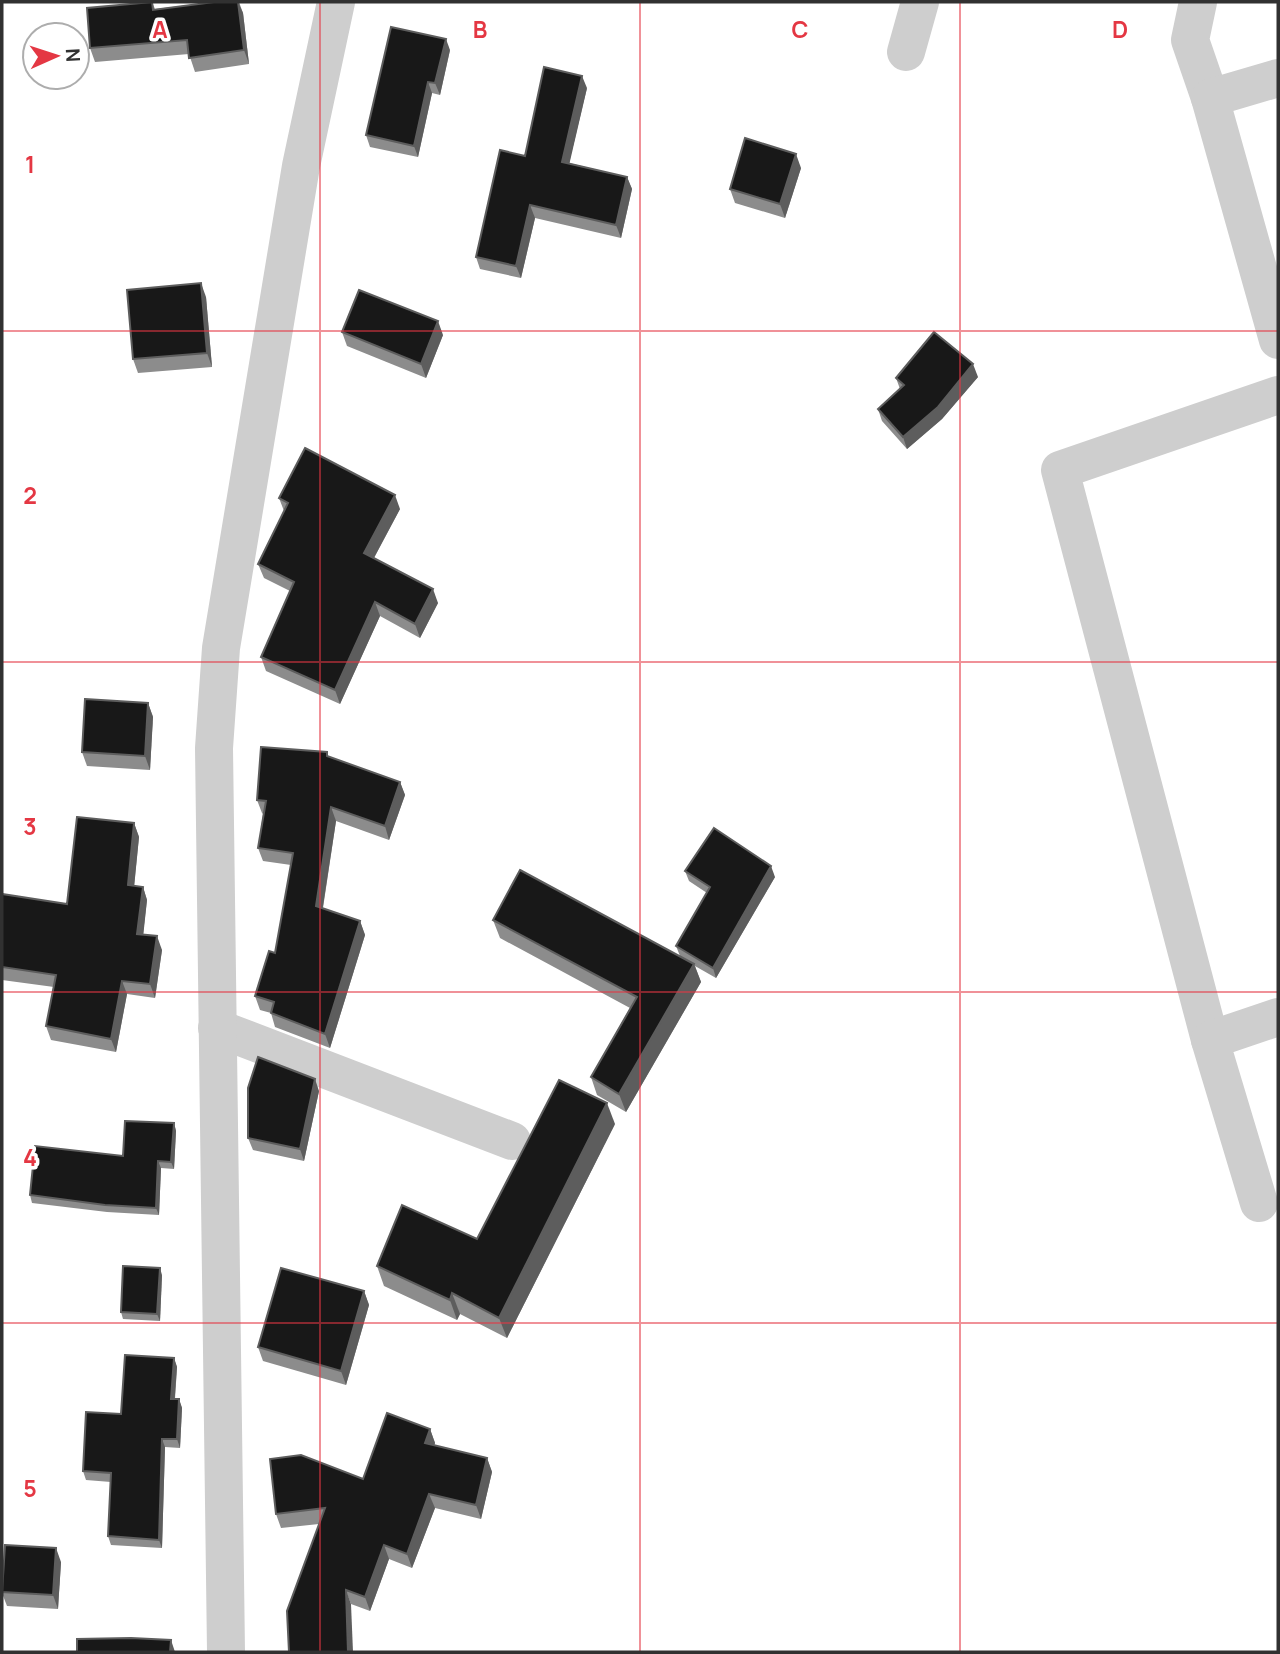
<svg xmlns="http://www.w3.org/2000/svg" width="1280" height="1654" font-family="Manrope,sans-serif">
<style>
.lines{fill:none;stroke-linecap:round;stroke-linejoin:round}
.minor{stroke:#cecece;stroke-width:38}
.wall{fill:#8c8c8c}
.shaded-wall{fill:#5d5d5d}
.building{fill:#181818;stroke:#5d5d5d;stroke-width:2}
.grid{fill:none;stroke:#e43743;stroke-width:2;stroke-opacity:0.55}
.grid-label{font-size:23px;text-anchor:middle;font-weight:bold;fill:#e43743;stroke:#fff;stroke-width:7;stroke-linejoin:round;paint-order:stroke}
</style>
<rect width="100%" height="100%" fill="#fff"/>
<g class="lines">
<!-- minor -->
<g class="minor">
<path d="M1198,2L1190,40L1210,98"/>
<path d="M906,52L920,2"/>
<path d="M1278,78L1210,98L1278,340"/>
<path d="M217,1028L512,1141"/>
<path d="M1210,1040L1060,470L1278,395"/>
<path d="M1259,1203L1210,1040L1278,1017"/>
<path d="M226,1652L214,748L221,648L301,166L336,2"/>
</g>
</g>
<!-- wall -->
<g class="wall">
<path d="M152,2L155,9L214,2H239L243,13L249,64L195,72L189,54L95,62L90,48Z"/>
<path d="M450,50L440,95L432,93L418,157L370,147L366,135Z"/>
<path d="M587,88L569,163L627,177L632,189L621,238L535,218L521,278L480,269L476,257L525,156Z"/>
<path d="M801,168L785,218L735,203L730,189Z"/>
<path d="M206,297L212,367L138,373L133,359Z"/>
<path d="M342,332L443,335L426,378L347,346Z"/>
<path d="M978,377L942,419L907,449L882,421L878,409L900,389L896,378Z"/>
<path d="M279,498L400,509L374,558L438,603L420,638L380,616L340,704L266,671L261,657L290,591L264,578L258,564L284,511Z"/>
<path d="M148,703L153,717L150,770L87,766L82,752Z"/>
<path d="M329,757L400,782L405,795L389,840L336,821L323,908L360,921L365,935L330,1048L275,1027L271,1013L260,1010L255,996L275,953L291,865L263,861L258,848L263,814L262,813L257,800Z"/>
<path d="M134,823L139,837L134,886L143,887L147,900L143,934L162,950L155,998L127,994L116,1052L51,1040L46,1026L54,987L2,980V894L67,904Z"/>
<path d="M685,871L775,877L716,978L695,966L701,982L626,1112L597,1095L591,1077L630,1008L500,938L493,920L680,956L676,946L707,893L689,881Z"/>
<path d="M319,1091L304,1161L253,1150L248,1138Z"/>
<path d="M174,1123L176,1131L174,1169L161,1168L159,1215L107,1212L32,1203L30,1195L123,1156Z"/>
<path d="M615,1124L507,1338L460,1314L457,1320L384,1286L377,1266L477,1239Z"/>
<path d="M162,1275L160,1321L123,1319L121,1312Z"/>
<path d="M364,1291L369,1305L346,1385L263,1361L258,1347Z"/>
<path d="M174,1358L177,1367L175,1399H179L182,1408L180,1448L165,1447L162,1548L111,1545L108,1536L111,1482L86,1480L83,1471L121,1414Z"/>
<path d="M430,1429L435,1443L434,1445L487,1458L492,1472L481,1519L435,1508L412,1568L389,1559L370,1611L351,1604L319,1524L281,1528L276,1514L363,1479Z"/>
<path d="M61,1562L58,1609L7,1606L2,1593Z"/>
</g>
<!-- shaded-wall -->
<g class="shaded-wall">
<path d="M238,2L243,13L249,64L244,50Z"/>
<path d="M446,39L450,50L440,95L435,83Z"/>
<path d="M582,76L587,88L567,174L562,162Z"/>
<path d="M428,82L432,93L418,157L414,146Z"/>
<path d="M796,154L801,168L785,218L780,204Z"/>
<path d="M627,177L632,189L621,238L616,225Z"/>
<path d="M530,205L535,218L521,278L516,266Z"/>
<path d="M201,283L206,297L212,367L207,353Z"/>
<path d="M438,321L443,335L426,378L421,364Z"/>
<path d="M973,364L978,377L942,419L907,449L903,437Z"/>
<path d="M395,495L400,509L369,567L364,553Z"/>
<path d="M433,589L438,603L420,638L415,624Z"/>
<path d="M375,602L380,616L340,704L335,690Z"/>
<path d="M148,703L153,717L150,770L145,756Z"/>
<path d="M400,782L405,795L389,840L385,826Z"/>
<path d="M331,807L336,821L321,919L316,906Z"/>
<path d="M134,823L139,837L133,898L128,885Z"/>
<path d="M771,866L775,877L716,978L713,968Z"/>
<path d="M143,887L147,900L142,947L137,934Z"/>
<path d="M360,921L365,935L330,1048L325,1034Z"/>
<path d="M157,936L162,950L155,998L150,984Z"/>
<path d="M694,964L701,982L626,1112L619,1094Z"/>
<path d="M122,981L127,994L116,1052L111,1039Z"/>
<path d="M315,1079L319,1091L304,1161L300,1149Z"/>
<path d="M607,1103L615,1124L507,1338L499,1318Z"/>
<path d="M174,1123L176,1131L174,1169L171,1162Z"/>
<path d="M158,1161L161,1168L159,1215L156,1208Z"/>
<path d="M160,1268L162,1275L160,1321L157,1314Z"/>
<path d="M364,1291L369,1305L346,1385L341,1371Z"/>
<path d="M452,1293L460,1314L457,1320L450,1300Z"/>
<path d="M174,1358L177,1367L174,1408L171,1399Z"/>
<path d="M179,1399L182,1408L180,1448L177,1439Z"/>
<path d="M430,1429L435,1443L430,1457L425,1443Z"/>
<path d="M162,1439L165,1447L162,1548L159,1540Z"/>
<path d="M487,1458L492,1472L481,1519L476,1505Z"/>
<path d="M429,1494L435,1508L412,1568L407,1554Z"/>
<path d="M384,1545L389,1559L370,1611L365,1597Z"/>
<path d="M56,1548L61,1562L58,1609L53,1595Z"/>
<path d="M2,1555L3,1558L2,1588Z"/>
<path d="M346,1590L351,1604L353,1652H348Z"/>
<path d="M171,1640L175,1652H170Z"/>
</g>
<!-- building -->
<g class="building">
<path d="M152,2L153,10L214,2H238L244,50L189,58L187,40L90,48L87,8Z"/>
<path d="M391,27L446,39L435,83L428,82L414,146L366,135Z"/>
<path d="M544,67L582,76L562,162L627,177L616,225L530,205L516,266L476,257L500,150L525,156Z"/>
<path d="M745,138L796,154L780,204L730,189Z"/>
<path d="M201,283L207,353L133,359L127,290Z"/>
<path d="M359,290L438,321L421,364L342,332Z"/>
<path d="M934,332L973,364L938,407L903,437L878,409L904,385L896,378Z"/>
<path d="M305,448L395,495L364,553L433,589L415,624L375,602L335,690L261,657L294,582L258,564L288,503L279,498Z"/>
<path d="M85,699L148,703L145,756L82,752Z"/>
<path d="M261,747L327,752V756L400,782L385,826L331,807L316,906L360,921L325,1034L271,1013L274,1002L255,996L269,951L275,953L293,853L258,848L266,801L257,800Z"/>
<path d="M77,817L134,823L128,885L143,887L137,934L157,936L150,984L122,981L111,1039L46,1026L56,975L2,967V894L67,904Z"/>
<path d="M714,828L771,866L713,968L676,946L710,887L685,871Z"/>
<path d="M520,870L694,964L619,1094L591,1077L637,997L493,920Z"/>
<path d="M258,1057L315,1079L300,1149L248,1138V1088Z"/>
<path d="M559,1080L607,1103L499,1318L452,1293L450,1300L377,1266L402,1205L477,1239Z"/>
<path d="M125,1121L174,1123L171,1162L158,1161L156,1208L105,1205L30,1195L35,1146L123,1156Z"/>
<path d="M123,1266L160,1268L157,1314L121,1312Z"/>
<path d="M281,1268L364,1291L341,1371L258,1347Z"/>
<path d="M125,1355L174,1358L171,1399H179L177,1439H162L159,1540L108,1536L111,1473L83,1471L86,1412L121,1414Z"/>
<path d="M387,1413L430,1429L425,1443L487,1458L476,1505L429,1494L407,1554L384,1545L365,1597L346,1590L348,1652H289L287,1611L325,1508L276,1514L270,1459L301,1455L363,1479Z"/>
<path d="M5,1545L56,1548L53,1595L2,1592Z"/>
<path d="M131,1638L171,1640L170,1652H77V1639Z"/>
</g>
<!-- grid -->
<path class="grid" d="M320,2V1652M640,2V1652M960,2V1652M2,331H1278M2,662H1278M2,992H1278M2,1323H1278"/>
<g class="grid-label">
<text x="160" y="38">A</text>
<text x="480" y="38">B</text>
<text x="800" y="38">C</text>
<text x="1120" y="38">D</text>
<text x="30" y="173">1</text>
<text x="30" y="504">2</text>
<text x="30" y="835">3</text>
<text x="30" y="1166">4</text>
<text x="30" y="1497">5</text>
</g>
<!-- border -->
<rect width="1280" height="1654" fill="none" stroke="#313131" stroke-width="7"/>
<!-- north arrow -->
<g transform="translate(56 56) rotate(87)"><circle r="33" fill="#ffffff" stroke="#adadad" stroke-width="2"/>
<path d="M0-5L12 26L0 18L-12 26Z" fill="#e43743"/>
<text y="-10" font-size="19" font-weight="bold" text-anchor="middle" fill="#313131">N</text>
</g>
</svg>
